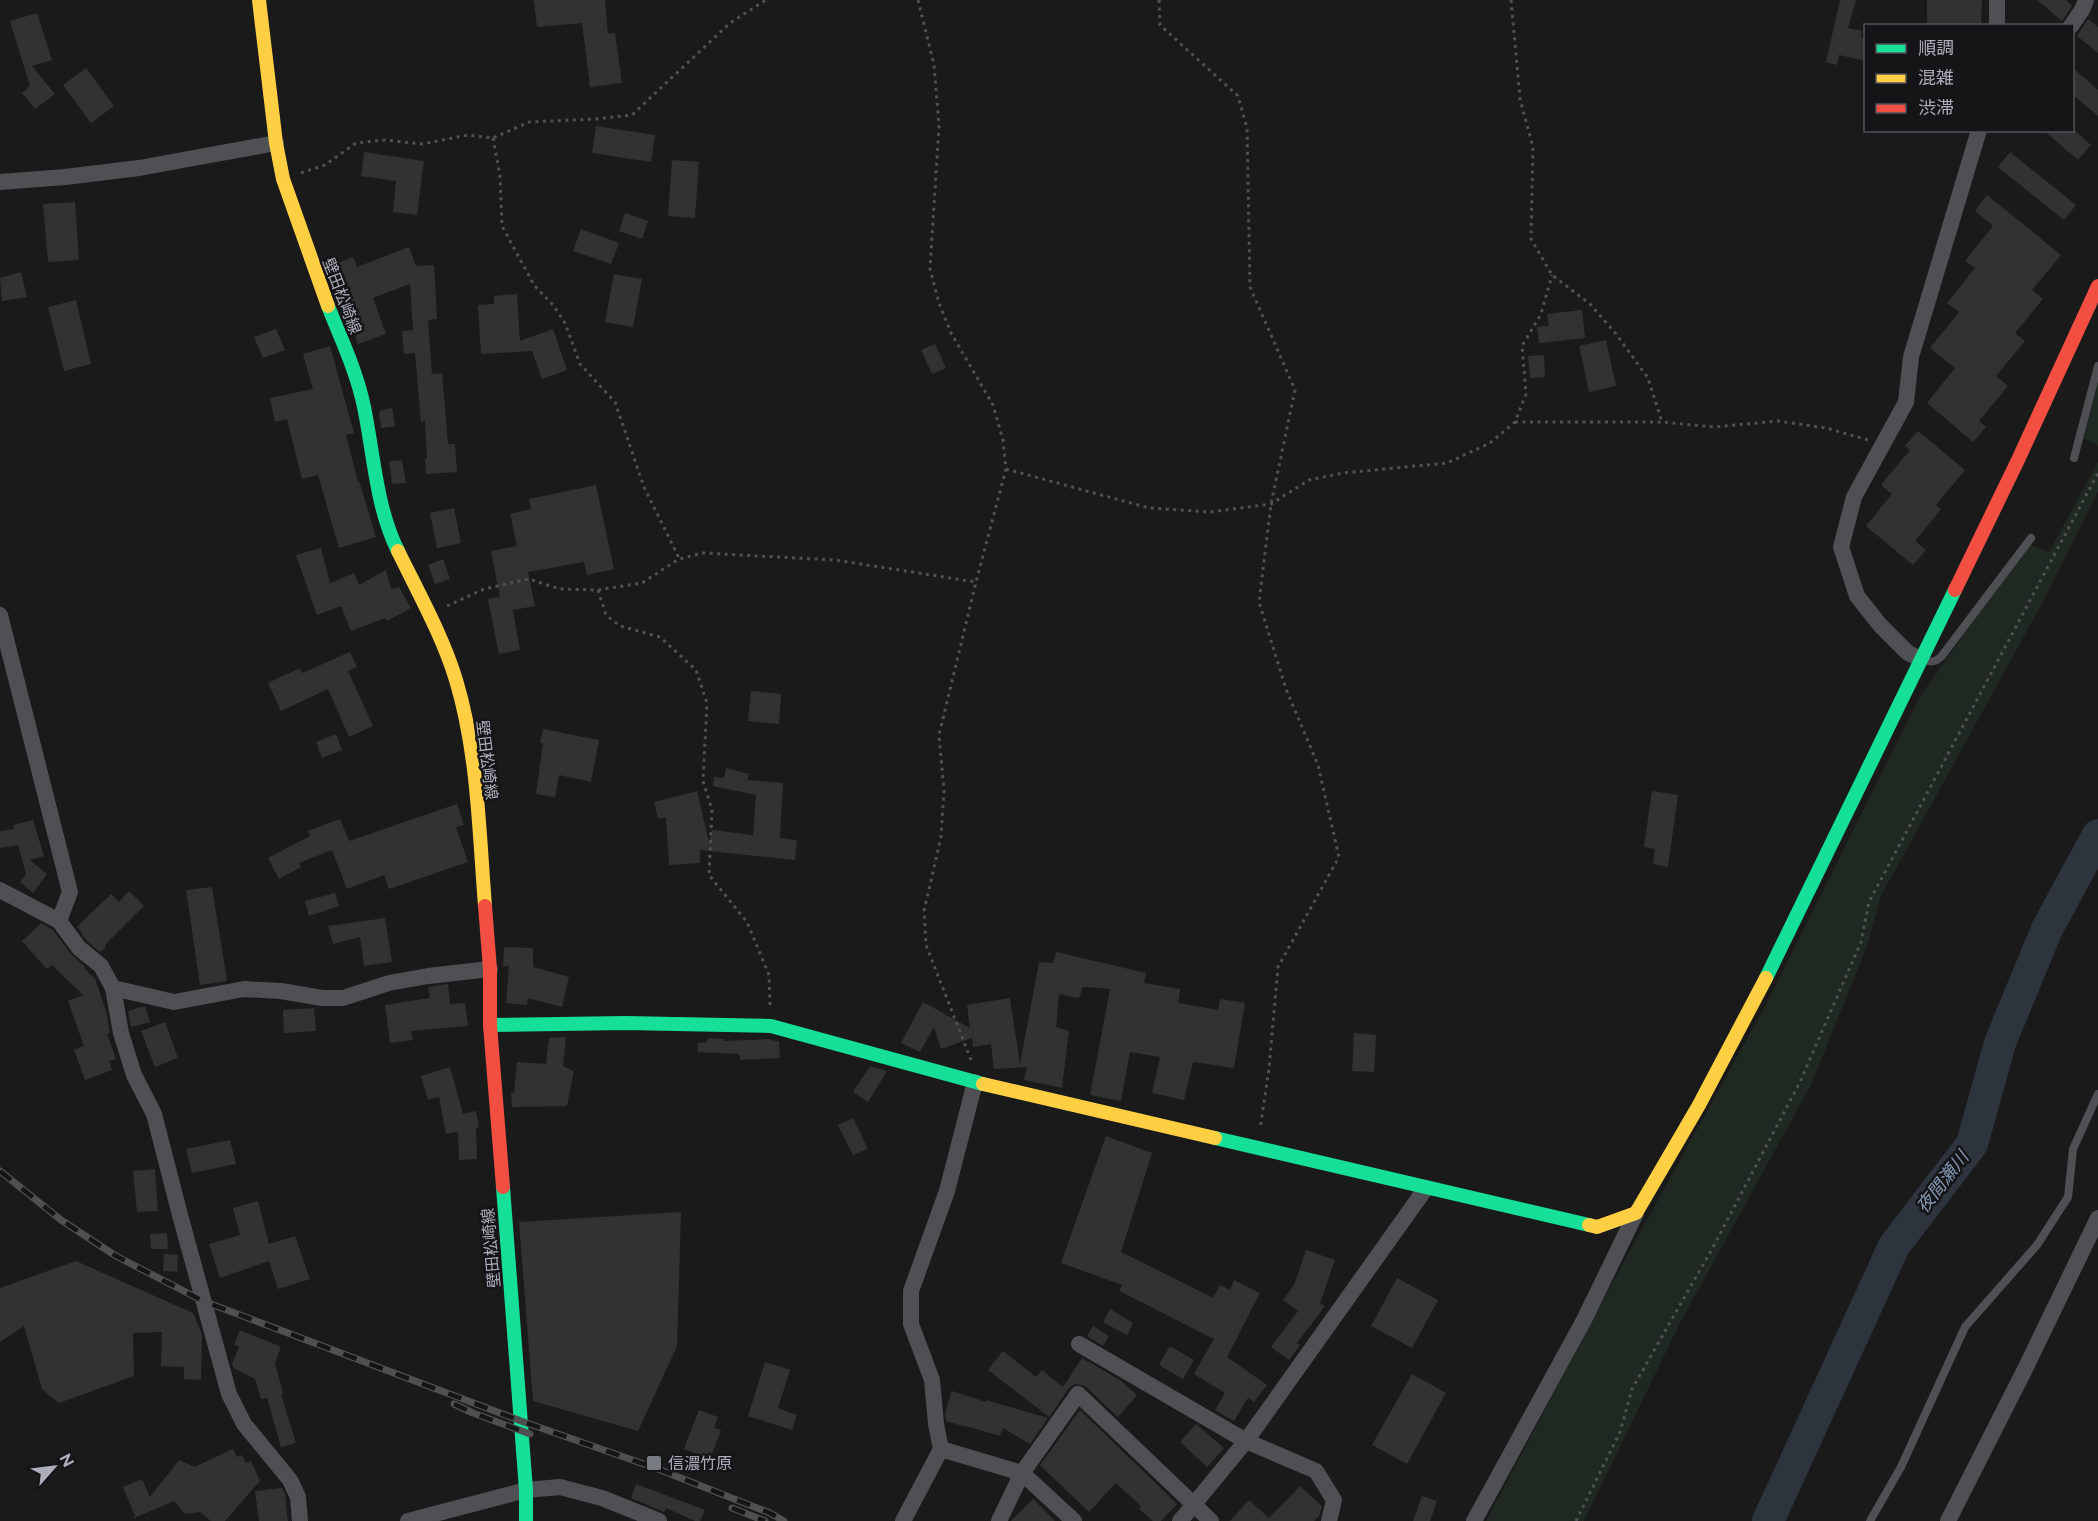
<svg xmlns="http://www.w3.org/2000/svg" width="2098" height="1521" font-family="Raleway,'Noto Sans JP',sans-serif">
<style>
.green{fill:#202822}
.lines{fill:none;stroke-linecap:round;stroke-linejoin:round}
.river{stroke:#2d343d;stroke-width:32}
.building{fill:#323233}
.path{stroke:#505155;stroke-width:3;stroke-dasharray:3 4.5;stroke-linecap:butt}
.lane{stroke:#4e5054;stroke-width:8}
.street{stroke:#4e5054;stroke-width:16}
.fast{stroke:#16e098;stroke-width:14}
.slow{stroke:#ffcf43;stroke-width:14}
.jam{stroke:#f24e42;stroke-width:14}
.rail-casing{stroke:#4e5052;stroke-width:7}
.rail{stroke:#151417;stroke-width:4.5;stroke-dasharray:14;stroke-linecap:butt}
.poi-dot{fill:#797b83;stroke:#151417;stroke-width:2}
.labels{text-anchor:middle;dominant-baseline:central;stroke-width:5;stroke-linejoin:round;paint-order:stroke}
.street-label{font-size:16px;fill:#acafbb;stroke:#151417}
.poi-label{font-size:16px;fill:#acafbb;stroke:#151417;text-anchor:start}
.water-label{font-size:18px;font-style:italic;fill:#8499b5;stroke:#151417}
</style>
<rect width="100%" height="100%" fill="#1a1a1b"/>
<!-- green -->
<g class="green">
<path d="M2098,382V446L2084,438Z"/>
<path d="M2098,462V491L2039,609L1881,896L1867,946L1811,1085L1680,1323L1584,1521H1486L1617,1274L1770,997L1919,698L2027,544L2049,552Z"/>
</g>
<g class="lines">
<!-- river -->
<path class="river" d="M1768,1521L1894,1246L1972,1144L2000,1043L2047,929L2098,835"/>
</g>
<!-- building -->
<g class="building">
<path d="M534,0H605L608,34L615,33L622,83L590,87L582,23L537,27Z"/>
<path d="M1840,0H1856L1848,28L1862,31L1861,38L1866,39V61L1839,55L1837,65L1826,62Z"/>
<path d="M1927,0H1982L1981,26H1927Z"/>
<path d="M2037,0H2066L2072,6L2062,21Z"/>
<path d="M37,13L52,60L32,66L55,94L35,109L22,93L30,86L10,21Z"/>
<path d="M2088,19L2098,27V53L2077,36Z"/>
<path d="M86,68L114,106L91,123L63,85Z"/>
<path d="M2073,68L2098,90V116L2073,95Z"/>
<path d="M596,126L655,135L651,162L592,153Z"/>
<path d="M2043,130H2074L2091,145L2078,160Z"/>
<path d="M364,152L424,161L417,215L393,212L396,181L361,176Z"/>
<path d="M2010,152L2076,205L2064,220L1998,167Z"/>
<path d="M672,160L699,162L695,218L668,216Z"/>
<path d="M1987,195L2061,255L2032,290L2043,299L2015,333L2025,341L1996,376L2008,386L1979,421L1986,427L1973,442L1927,403L1955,368L1930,348L1959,312L1947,303L1975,268L1965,261L1993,226L1975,211Z"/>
<path d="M75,202L79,260L48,262L43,204Z"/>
<path d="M625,213L648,221L642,239L619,231Z"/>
<path d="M581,229L619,243L611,264L573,251Z"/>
<path d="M409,247L416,266L434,265L437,319L428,320L432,374L442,373L448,444H455L457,472L426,474L425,459H427L425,421L421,422L415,353L404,354L402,331L413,330L410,284L373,298L386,334L358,344L349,320L352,319L331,266L353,257L357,267Z"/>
<path d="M21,272L27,297L2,301L0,278Z"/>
<path d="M614,274L642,279L633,327L605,322Z"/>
<path d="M517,294L520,341L553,329L567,370L542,379L532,351L481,354L478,305L494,304V296Z"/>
<path d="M76,300L91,364L64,371L48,307Z"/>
<path d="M1582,310L1585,338L1539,343L1537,327L1549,326L1547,314Z"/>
<path d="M276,329L285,350L263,358L254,337Z"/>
<path d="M1606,340L1616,386L1589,392L1579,346Z"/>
<path d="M935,344L946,368L932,374L921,350Z"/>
<path d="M330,346L354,433L346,435L358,482L359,481L376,537L339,548L318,475L302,479L287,419L275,422L270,398L313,389L303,354Z"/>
<path d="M1544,355L1545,377L1530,378L1528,356Z"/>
<path d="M392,408L395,426L381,428L379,411Z"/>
<path d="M1918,431L1965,470L1936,505L1941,509L1915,541L1926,550L1913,565L1866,526L1892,494L1881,485L1910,450L1905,446Z"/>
<path d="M402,460L406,483L392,484L389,461Z"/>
<path d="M596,485L614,569L587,575L584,562L528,572L535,606L513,610L520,650L499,654L488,599L500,597L491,551L517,546L510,514L531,509L529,499Z"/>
<path d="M454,508L461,543L437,548L430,513Z"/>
<path d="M321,548L330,583L354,573L359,585L386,570L391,589L399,587L411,608L387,621L385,618L351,631L341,606L317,615L296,555Z"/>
<path d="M443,559L450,579L435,584L428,565Z"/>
<path d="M350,652L357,667L348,671L373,726L349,737L328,689L281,711L268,683L300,668L302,673Z"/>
<path d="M751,691L781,694L779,724L748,721Z"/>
<path d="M543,729L599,740L591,782L559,775L555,797L536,794L543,743H540Z"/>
<path d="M336,734L342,750L322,758L316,742Z"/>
<path d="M726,768L749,774L747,780L783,783L780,838L797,840L795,860L700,850V863L669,865L666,817L658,819L654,802L697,791L709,842L712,830L753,835L756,795L713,786L714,777L724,778Z"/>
<path d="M1652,791L1678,795L1668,867L1653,864L1655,849L1644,847Z"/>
<path d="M457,804L464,825L456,827L468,862L389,889L384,875L347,889L332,850L299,863L301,867L279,879L268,858L310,836L308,831L340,819L349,841Z"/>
<path d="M33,820L44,856L30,860L47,874L33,893L20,882L26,874L18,845L0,848V831L14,829L13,825Z"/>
<path d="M212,887L227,981L200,985L186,890Z"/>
<path d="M129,891L144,906L105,945L106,947L100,952L87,941L81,933L82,932L77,927L111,894L119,902Z"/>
<path d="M335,893L339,906L309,916L305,901Z"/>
<path d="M385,918L392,962L364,966L360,937L333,944L328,926Z"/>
<path d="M41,923L53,930L71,954L85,967L84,968L95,979L106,1011L110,1033L107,1034L116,1059L109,1061L112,1070L85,1080L74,1050L84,1046L68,1001L83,995L52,965L47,969L22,941Z"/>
<path d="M504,947L533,948V967L569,977L562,1007L528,998L527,1005L506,1003L509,966H503Z"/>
<path d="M1056,952L1146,973L1144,983L1180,989L1178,1003L1218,1010L1220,999L1245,1003L1234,1068L1193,1062L1184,1100L1152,1093L1160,1057L1130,1052L1121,1101L1090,1095L1110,989L1083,987L1079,998L1059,994L1056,1027L1069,1031L1062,1088L1024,1080L1027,1067L994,1069L991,1044L973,1047L972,1038L941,1049L934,1027L920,1052L901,1043L923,1002L970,1028L967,1005L1010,998L1020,1064L1039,962L1053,963Z"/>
<path d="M448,984L450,1004L465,1003L468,1026L411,1031L413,1040L390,1043L385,1005L430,998L428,987Z"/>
<path d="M145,1006L150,1022L131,1027L128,1011Z"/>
<path d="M314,1008L316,1031L284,1033L283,1010Z"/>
<path d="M165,1022L178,1058L155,1067L141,1031Z"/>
<path d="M1354,1033L1376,1035L1374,1072L1352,1071Z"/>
<path d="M566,1037L563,1066L574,1071L567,1106L512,1107L511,1093H514L517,1062L546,1064L549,1038Z"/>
<path d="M708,1038L724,1039V1041L769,1039L779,1042L780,1058L740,1060L739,1054L698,1052V1043L707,1042Z"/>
<path d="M870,1066L887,1071L868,1102L853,1092Z"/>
<path d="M450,1067L463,1114L476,1111L479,1127L476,1128L477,1159L459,1160L458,1132L446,1134L439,1097L428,1100L421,1076Z"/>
<path d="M853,1118L868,1149L853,1155L838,1125Z"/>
<path d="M1106,1136L1152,1153L1121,1252L1213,1298L1220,1285L1230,1290L1234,1280L1260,1293L1227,1357L1267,1385L1254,1402L1248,1398L1234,1421L1215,1410L1225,1393L1194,1374L1214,1339L1119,1291L1122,1285L1061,1263Z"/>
<path d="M230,1140L236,1164L192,1173L186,1149Z"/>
<path d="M155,1169L158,1211L137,1212L133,1171Z"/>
<path d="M258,1201L269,1244L295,1236L310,1279L278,1289L269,1261L220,1278L209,1244L240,1235L233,1208Z"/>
<path d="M681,1212L677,1346L638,1431L533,1401L519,1222Z"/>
<path d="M167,1233L168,1249H151L150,1234Z"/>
<path d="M1306,1250L1335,1260L1320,1303L1325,1306L1297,1343L1300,1345L1289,1360L1271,1347L1298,1311L1283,1300L1294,1285Z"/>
<path d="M164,1254L178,1255L177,1272L163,1271Z"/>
<path d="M76,1261L193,1313L202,1334L201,1380L184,1379V1367L161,1366L162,1332L133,1333L134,1376L59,1403L42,1389L24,1326L0,1342V1288Z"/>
<path d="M1397,1278L1438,1300L1412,1348L1371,1326Z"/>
<path d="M1110,1309L1133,1323L1127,1335L1103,1322Z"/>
<path d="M1093,1326L1109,1336L1103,1346L1087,1336Z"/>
<path d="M240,1330L281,1347L275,1363L283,1393L281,1394L296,1443L281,1447L267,1398L261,1399L255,1379L233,1368L232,1364L239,1347L234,1345Z"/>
<path d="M1170,1346L1194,1360L1183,1379L1159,1365Z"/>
<path d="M1003,1351L1036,1377L1042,1370L1063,1387L1082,1358L1120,1380L1137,1395L1118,1417L1085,1386L1075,1384L1069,1388L1049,1417L988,1370Z"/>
<path d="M765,1362L790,1370L778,1408L797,1415L792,1430L748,1416Z"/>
<path d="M1412,1374L1446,1393L1407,1464L1372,1445Z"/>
<path d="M952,1391L986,1402V1400L1048,1418L1030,1444L1003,1428L1000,1436L966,1426V1427L946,1421L945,1412Z"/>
<path d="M699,1410L718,1417L714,1428L721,1430L710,1459L684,1449Z"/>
<path d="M1080,1410L1177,1504L1161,1521H1153L1139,1509L1141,1506L1116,1483L1089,1512L1040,1465Z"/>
<path d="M1196,1424L1224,1448L1207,1467L1180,1442Z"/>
<path d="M233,1449L237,1457L242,1455L246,1463L251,1461L260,1481L225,1521H211L200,1512L185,1514L174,1501L132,1519L135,1516L123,1487L142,1479L150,1497L179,1460L194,1467Z"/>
<path d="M636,1484L705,1510L700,1521H695L666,1508L664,1512L631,1498Z"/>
<path d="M1300,1486L1322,1506L1319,1516L1314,1521H1230L1249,1500L1269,1518Z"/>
<path d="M282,1488L285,1494L288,1521H259L255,1491Z"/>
<path d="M1422,1496L1437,1501L1430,1521H1413Z"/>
<path d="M1033,1499L1055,1521H1011Z"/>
</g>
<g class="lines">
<!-- path -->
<g class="path">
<path d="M918,0L934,65L939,126L930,269L939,303L951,333L993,405L1003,440L1006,469L976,582L939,735L944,791L941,837L924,911L926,945L971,1060"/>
<path d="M1159,0L1160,25L1238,96L1247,128L1250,287L1295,390L1271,504L1259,602L1286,689L1318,765L1339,857L1278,967L1269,1069L1260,1129"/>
<path d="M1511,0L1520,99L1533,147L1531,239L1552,275L1590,304L1616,334L1648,378L1662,422"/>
<path d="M493,138L500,176L502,226L534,285L553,305L565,323L580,364L615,402L644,487L679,558"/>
<path d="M301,173L325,165L356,143L385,140L422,144L468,135L493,138L529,122L595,119L632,115L730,23L766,0"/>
<path d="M1515,422H1662L1714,427L1778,421L1826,428L1868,440"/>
<path d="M1006,469L1149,508L1210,512L1271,504L1309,480L1343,473L1447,463L1490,443L1515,422L1526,394L1522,346L1541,314L1552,275"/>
<path d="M598,590L606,615L620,626L660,637L696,670L707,703L703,781L712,810L709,875L747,922L769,975L770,1006"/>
<path d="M447,606L484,589L529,579L560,589L598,590L642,583L679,559L703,553L835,560L976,582"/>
<path d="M1576,1521L1620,1432L1632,1389L1712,1249L1799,1084L1861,942L1869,902L2098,473"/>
</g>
<!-- lane -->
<g class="lane">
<path d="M2074,458L2098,366"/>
<path d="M1922,659C1930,662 1934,663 1941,657L2031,538"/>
<path d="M1870,1521L1901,1467L1965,1327L2037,1245L2068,1197L2073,1149L2098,1094"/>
</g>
<!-- street -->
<g class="street">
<path d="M1997,0V26"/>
<path d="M2071,26L2082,10L2086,0"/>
<path d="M0,182L65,177L139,168L276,143"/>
<path d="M0,615L70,892L59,921L79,948L101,966L113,988L174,1002L244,989L281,991L322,998H343L389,983L428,976L490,969"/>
<path d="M1921,659L1908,653L1880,625L1857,596L1841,547L1854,497L1906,402L1911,357L1979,130"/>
<path d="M0,890L59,921"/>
<path d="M113,988L121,1033L134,1075L154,1114L180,1215L229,1394L244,1424L290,1480L298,1497L300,1521"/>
<path d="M1079,1344L1246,1441L1316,1471L1334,1500L1329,1521"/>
<path d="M941,1449L1022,1473L1074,1521"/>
<path d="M408,1521L526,1490L560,1487L602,1498L659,1521"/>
<path d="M903,1521L941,1449L936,1424L932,1380L911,1324V1291L947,1191L975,1082"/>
<path d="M999,1521L1022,1473L1078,1394L1211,1521"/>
<path d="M1180,1521L1246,1441L1426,1188"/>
<path d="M1474,1521L1584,1320L1636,1213"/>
<path d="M1948,1521L2027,1365L2098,1218"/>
</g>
<!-- fast -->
<g class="fast">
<path d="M328,306C341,339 357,372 364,407C374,455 376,507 398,551"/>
<path d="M1766,978L1955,590"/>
<path d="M490,1025L626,1023L771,1026L983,1084"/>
<path d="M1215,1138L1589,1225"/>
<path d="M503,1187L526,1490V1521"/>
</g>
<!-- slow -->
<g class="slow">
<path d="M259,0L276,143L283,179L328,306"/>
<path d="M398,551C418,592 443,637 456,680C478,753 479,831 485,906"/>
<path d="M983,1084L1215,1138"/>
<path d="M1589,1225L1597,1227L1636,1213L1699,1105L1766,978"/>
</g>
<!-- jam -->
<g class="jam">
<path d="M1955,590L2018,460L2098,286"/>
<path d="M485,906L490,969V1025L503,1187"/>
</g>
<defs>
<g id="rail">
<path d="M0,1171L61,1220L116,1256L203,1301L521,1421L658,1469L770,1513L784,1521"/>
<path d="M454,1404L473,1413L530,1434"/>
<path d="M732,1508L765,1521"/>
</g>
</defs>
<!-- rail casing -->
<use href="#rail" class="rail-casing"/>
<!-- rail -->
<use href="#rail" class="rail"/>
</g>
<!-- markers -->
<rect class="poi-dot" x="646" y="1455" width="16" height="16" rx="3"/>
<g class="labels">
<!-- street labels -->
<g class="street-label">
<text transform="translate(342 296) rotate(69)">壁田松崎線</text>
<text transform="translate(487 760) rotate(83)">壁田松崎線</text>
<text transform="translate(491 1248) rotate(-95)">壁田松崎線</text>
</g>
<!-- poi labels -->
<g class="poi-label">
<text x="668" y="1463">信濃竹原</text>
</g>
<!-- water labels -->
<g class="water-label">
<text transform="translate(1942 1182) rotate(-52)">夜間瀬川</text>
</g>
</g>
<!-- legend -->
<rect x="1864" y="24" width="210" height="108" fill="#151417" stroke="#515259" stroke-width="1.5"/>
<rect x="1876" y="44" width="30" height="9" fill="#16e098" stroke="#515259" stroke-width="1.5"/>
<text x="1918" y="54" font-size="18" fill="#acafbb">順調</text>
<rect x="1876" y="74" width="30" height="9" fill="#ffcf43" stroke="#515259" stroke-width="1.5"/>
<text x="1918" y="84" font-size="18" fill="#acafbb">混雑</text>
<rect x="1876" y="104" width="30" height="9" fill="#f24e42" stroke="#515259" stroke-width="1.5"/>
<text x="1918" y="114" font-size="18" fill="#acafbb">渋滞</text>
<!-- north arrow -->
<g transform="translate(54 1467) rotate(62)" stroke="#151417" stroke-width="4.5" paint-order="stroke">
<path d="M0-4.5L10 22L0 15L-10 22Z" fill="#acafbb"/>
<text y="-9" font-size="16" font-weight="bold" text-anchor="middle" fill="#acafbb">N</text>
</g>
</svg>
